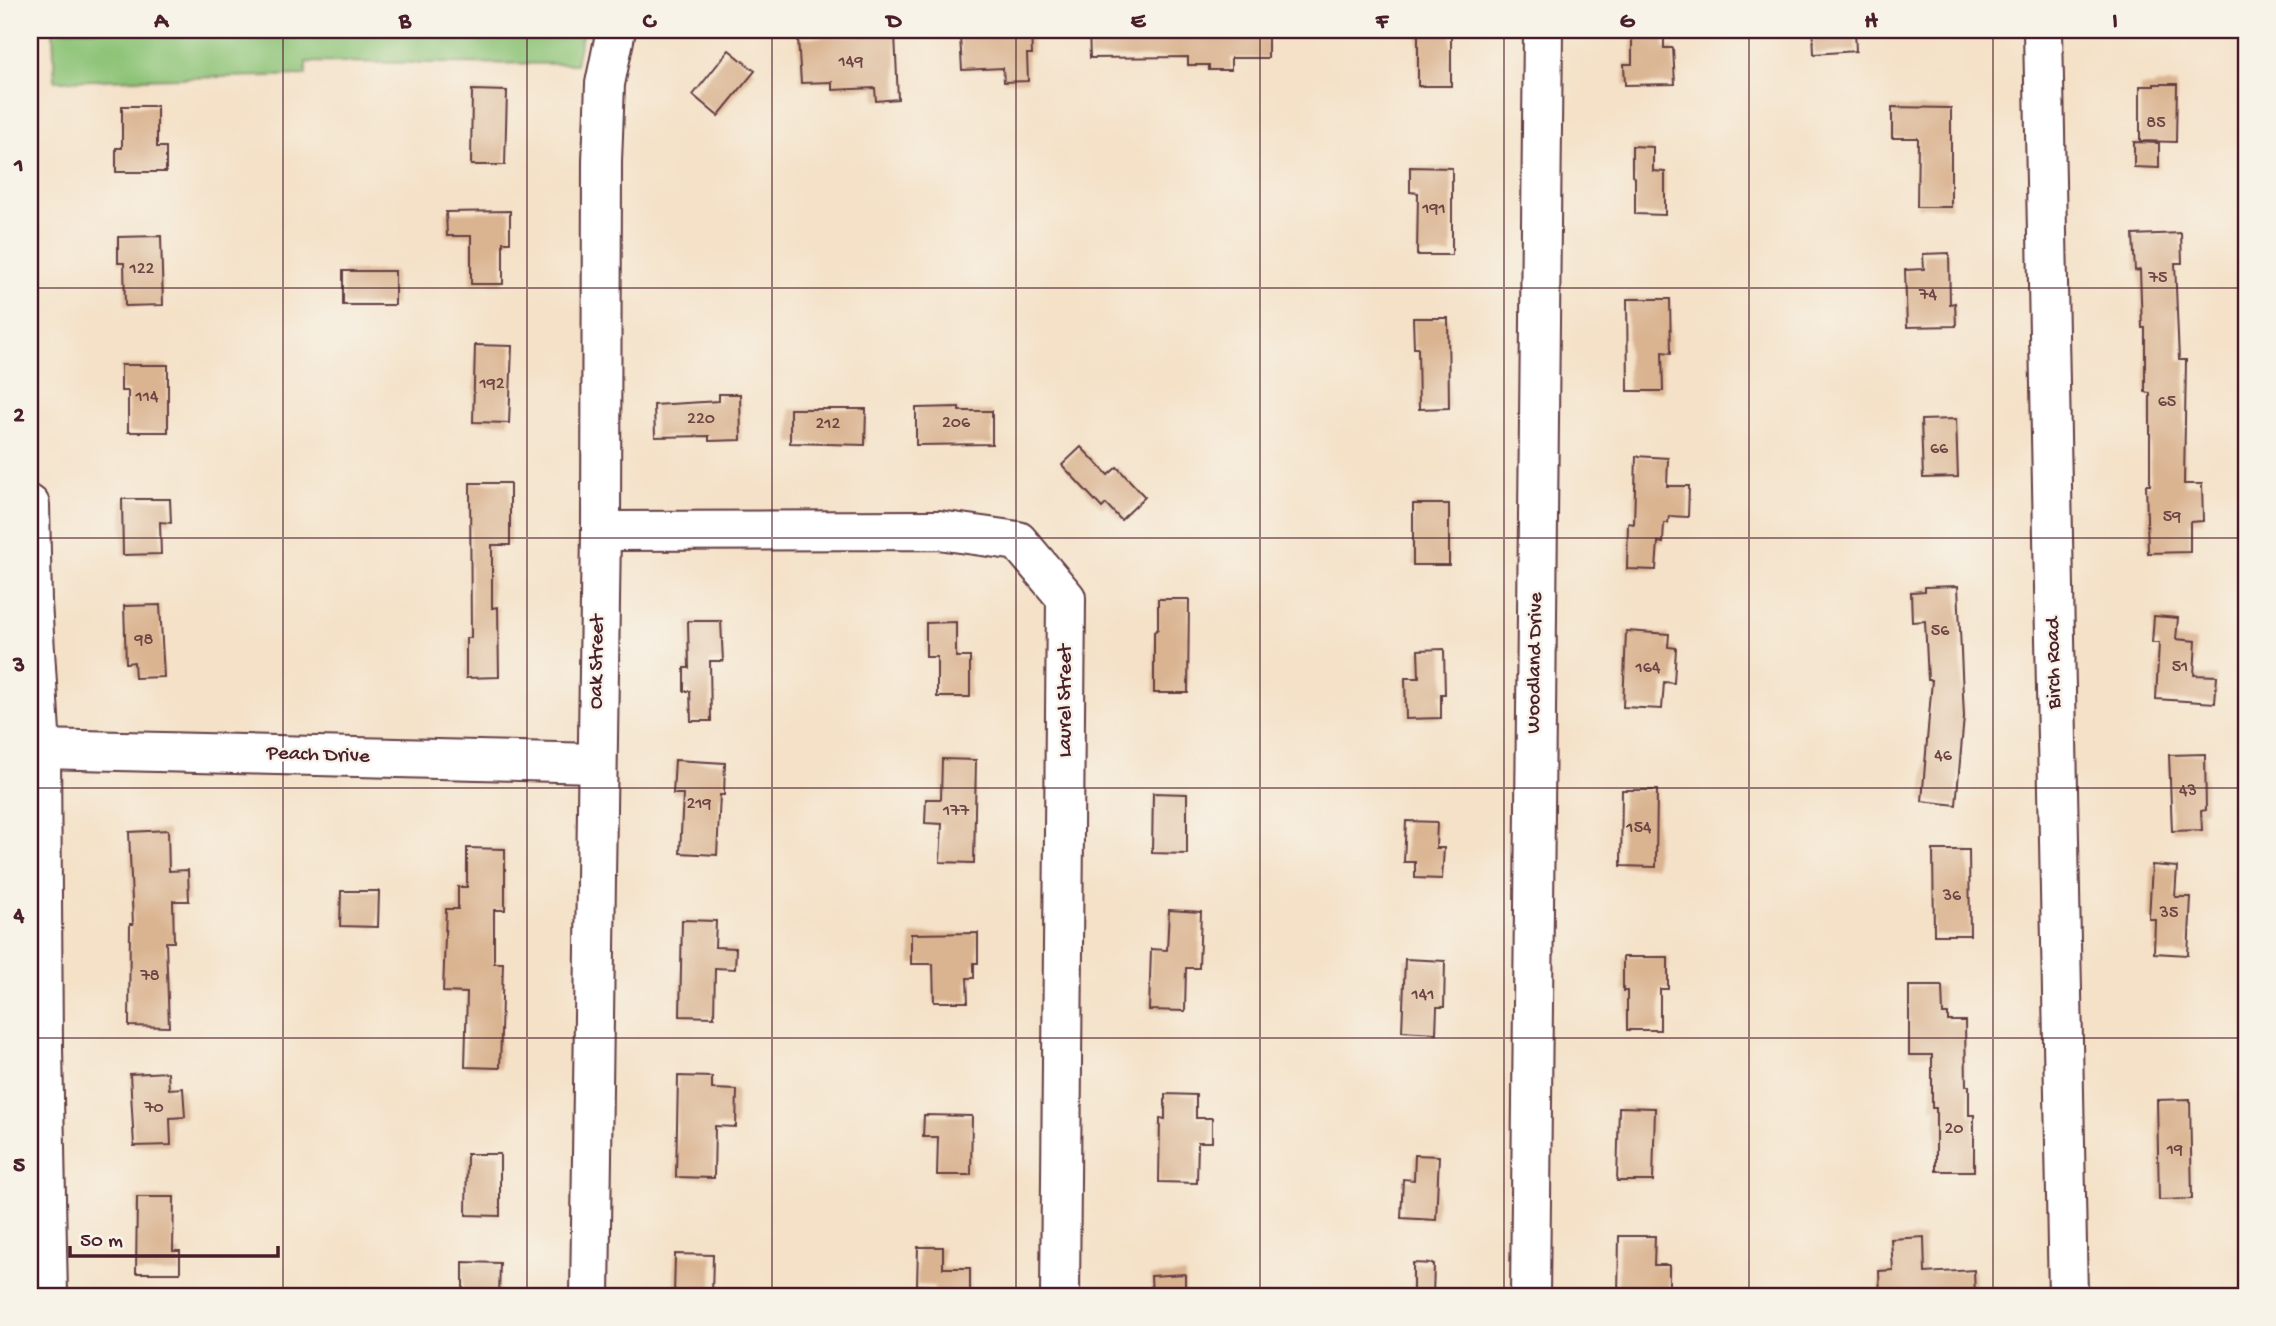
<svg xmlns="http://www.w3.org/2000/svg" width="2276" height="1326" font-family="'Gochi Hand',sans-serif">
<style>
.green{fill:#8cc376;stroke:#6b7150;stroke-width:2}
.building{fill:#dab491}
.lines{fill:none;stroke-linecap:round;stroke-linejoin:round}
.minor-casing{stroke:#643c42;stroke-width:42}
.minor{stroke:#fff;stroke-width:38}
.grid{fill:none;stroke:#4a1f2b;stroke-width:2;stroke-opacity:0.55}
.labels{text-anchor:middle;dominant-baseline:central;stroke-width:5;stroke-linejoin:round;paint-order:stroke}
.number-label{font-size:18px;fill:#6e4444}
.street-label{font-size:21px;fill:#4a1f2b;stroke:#f7f3e8}
.neatline{fill:none;stroke:#4a1f2b;stroke-width:2.5}
.grid-label{font-size:23px;text-anchor:middle;font-weight:bold;fill:#4a1f2b}
</style>
<rect width="100%" height="100%" fill="#f7f3e8"/>
<filter id="ink" filterUnits="userSpaceOnUse"><feTurbulence type="fractalNoise" baseFrequency=".0143" numOctaves="2"/><feDisplacementMap in="SourceGraphic" scale="14" xChannelSelector="R" yChannelSelector="G"/><feConvolveMatrix kernelMatrix="1 2 1 2 8 2 1 2 1" color-interpolation-filters="sRGB"/></filter>
<filter id="wash" filterUnits="userSpaceOnUse"><feTurbulence type="fractalNoise" baseFrequency=".00686" numOctaves="4" result="noise"/><feDisplacementMap in="SourceGraphic" scale="28" xChannelSelector="R" yChannelSelector="G"/><feGaussianBlur stdDeviation="1.57" result="paint"/><feColorMatrix in="noise" values="0 0 0 0 0 0 0 0 0 0 0 0 0 0 0 0 0 1.4 0 .05"/><feComposite in="paint" operator="in"/></filter>
<g filter="url(#wash)">
<rect width="100%" height="100%" fill="#f4e1c7"/>
<!-- green -->
<path class="green" d="M53,30H583L576,64L306,62V75L55,81Z"/>
<g id="blocks">
<!-- building -->
<g class="building">
<path d="M1031,30L1032,54H1027L1028,81L1004,82L1003,68L962,70L960,36L986,35V31Z"/>
<path d="M1089,30H1268V58H1231V70H1209V65H1188V57L1090,58Z"/>
<rect x="1418" y="30" width="33" height="56"/>
<path d="M1632,30H1664V48H1673L1675,84L1625,85L1624,64H1632Z"/>
<path d="M1813,30H1855L1856,51L1814,54Z"/>
<path d="M895,34L898,99L876,101L875,88L832,90V82L801,83L798,38Z"/>
<path d="M729,50L755,71L718,116L693,95Z"/>
<path d="M2154,84H2177L2176,142L2140,141V86H2154Z"/>
<path d="M472,90L507,91L505,165H471Z"/>
<path d="M122,106H157V147H166V172H116V148H122Z"/>
<path d="M1892,107L1951,108V207H1917L1918,138H1892Z"/>
<path d="M2134,142L2159,143V168L2134,167Z"/>
<path d="M1632,146L1653,147V171L1665,172V215L1635,214V178L1632,176Z"/>
<path d="M1410,167L1452,168V255H1417L1418,193L1410,192Z"/>
<path d="M510,211V242H503V284H471V236H447L446,212Z"/>
<path d="M2181,233L2182,263H2175L2179,360H2186L2184,484H2202L2203,521L2190,522V552L2148,553L2146,485H2150V393L2145,392V328H2142L2140,270L2135,271L2133,235Z"/>
<path d="M161,236L163,305L125,306L124,263H118V237Z"/>
<path d="M1949,253L1950,304L1955,303L1956,326L1907,327L1905,270L1924,269L1923,254Z"/>
<rect x="343" y="271" width="52" height="34"/>
<path d="M1627,299H1670L1671,353L1662,352L1663,391H1628Z"/>
<path d="M1413,318H1448L1449,408L1419,409L1418,348H1414Z"/>
<path d="M475,345L512,346L509,423L473,422Z"/>
<path d="M121,365H168V432H128V391H121Z"/>
<path d="M719,394H740L741,440L709,441V436L655,437L654,405L719,401Z"/>
<path d="M959,407V411H992V444L916,445V408Z"/>
<path d="M790,409H866L865,445L790,443Z"/>
<path d="M1956,419L1958,477L1923,478L1921,420Z"/>
<path d="M1081,447L1108,475L1117,467L1145,497L1121,520L1106,504L1102,508L1062,465Z"/>
<path d="M1636,456L1668,458L1667,486H1689L1688,517L1669,516L1668,523H1664L1663,543L1658,542L1656,570L1627,569L1628,523L1634,524Z"/>
<path d="M470,483H510V545H492V608L498,607L499,677L466,678V638H471Z"/>
<path d="M122,499H170L171,523L160,522L161,554L123,555Z"/>
<rect x="1413" y="504" width="36" height="61"/>
<path d="M1958,586L1964,717L1956,805L1922,801L1932,680H1928L1925,621L1912,622L1911,592L1925,591V587Z"/>
<path d="M1158,599H1189L1188,693H1154V632L1158,629Z"/>
<path d="M160,605L164,677L135,678L134,662L126,663L124,606Z"/>
<path d="M2154,616L2178,618L2176,639L2196,641L2194,675L2217,676L2215,703L2156,699L2159,643H2152Z"/>
<path d="M688,621H721L723,661H710L711,721H691L690,691H684V668H689Z"/>
<path d="M956,622V657H970V697H937V657H926V623Z"/>
<path d="M1626,631L1669,634L1668,647L1676,648L1674,683L1664,682L1662,709L1623,707Z"/>
<path d="M1444,649L1445,694H1441V718L1406,719L1405,678H1419L1418,650Z"/>
<path d="M2205,754L2206,810L2201,811L2202,830L2172,831L2169,755Z"/>
<path d="M942,759L976,760L974,863L940,862L942,824L925,823L926,799H941Z"/>
<path d="M675,760L725,763L724,795H720L717,855L680,853L683,794H673Z"/>
<path d="M1622,790H1657L1656,867L1621,866Z"/>
<path d="M1153,793L1187,794V854L1152,853Z"/>
<path d="M1406,821L1437,822L1436,848H1444L1442,879L1415,878V862H1404Z"/>
<path d="M168,830L169,871L188,870L189,901H173L174,942H166L169,1027L129,1026L130,924H133L129,832Z"/>
<path d="M467,848L505,849V910H494V963H503L500,1068L465,1067L467,993L443,992L446,909H458V887H467Z"/>
<path d="M1933,850H1969L1970,935H1934Z"/>
<path d="M2152,865L2177,867L2175,897H2191L2188,955L2154,953L2155,919H2149Z"/>
<path d="M341,891H379L378,927L340,926Z"/>
<path d="M1169,910L1201,912L1199,968H1186L1185,1011L1149,1010L1151,949L1167,950Z"/>
<path d="M682,920L716,921L715,947L736,948L735,969L715,968L714,1017L680,1016Z"/>
<path d="M978,933V963H974V978H967L968,1002H934L933,964H911V934Z"/>
<path d="M1623,957H1668V989H1660V1030H1627V991H1623Z"/>
<path d="M1405,959L1445,961L1444,1007H1437L1436,1033L1402,1031Z"/>
<path d="M1909,986H1942L1943,1014H1948V1021H1965L1966,1086H1969V1115H1974V1171H1936V1108H1932V1055H1909Z"/>
<path d="M168,1072L169,1089L183,1088L185,1117L170,1118L171,1145L134,1146L130,1074Z"/>
<path d="M678,1076L712,1077V1089L737,1090L736,1127L715,1126L714,1178L676,1177Z"/>
<path d="M1165,1094L1196,1095V1118H1212V1142H1198L1197,1183L1159,1182L1160,1118L1165,1119Z"/>
<path d="M2190,1099L2192,1199L2159,1200L2157,1100Z"/>
<path d="M1619,1107L1655,1108L1653,1181H1617Z"/>
<path d="M924,1115L972,1116L971,1175H937L938,1137H923Z"/>
<path d="M467,1154H500V1216L466,1215Z"/>
<path d="M1415,1155L1439,1156L1436,1220L1401,1218L1403,1179L1414,1180Z"/>
<path d="M137,1197H174L173,1251H180V1273H136Z"/>
<path d="M1619,1236H1655L1654,1265H1669V1296H1618Z"/>
<path d="M1924,1237L1925,1273L1974,1270L1975,1296L1880,1295L1879,1271L1893,1270L1891,1239Z"/>
<path d="M918,1247H943V1268H970V1296H934V1286L917,1285Z"/>
<path d="M675,1254L713,1255L712,1296H674Z"/>
<path d="M463,1262L500,1263L499,1296H463Z"/>
<path d="M1413,1263L1434,1264L1433,1296H1413Z"/>
<path d="M1185,1274V1296H1152L1151,1276Z"/>
</g>
</g>
</g>
<g filter="url(#ink)">
<use href="#blocks" fill-opacity="0" stroke="#643c42" stroke-width="2"/>
<g class="lines">
<defs>
<g id="minor">
<path d="M2043,30L2068,1296"/>
<path d="M30,505L32,602L41,749L43,1048L48,1296"/>
<path d="M601,531L939,530L1018,541L1066,598L1060,1296"/>
<path d="M41,749L596,763"/>
<path d="M590,1296L601,531L602,161L605,84L616,30"/>
<path d="M1530,1296L1543,30"/>
</g>
</defs>
<!-- minor casing -->
<use href="#minor" class="minor-casing"/>
<!-- minor -->
<use href="#minor" class="minor"/>
</g>
</g>
<!-- grid -->
<path class="grid" d="M283,30V1296M527,30V1296M772,30V1296M1016,30V1296M1260,30V1296M1504,30V1296M1749,30V1296M1993,30V1296M30,288H2246M30,538H2246M30,788H2246M30,1038H2246"/>
<g class="labels">
<!-- number labels -->
<g class="number-label">
<text x="851" y="62">149</text>
<text x="2156" y="123">85</text>
<text x="1434" y="209">191</text>
<text x="142" y="269">122</text>
<text x="2158" y="278">75</text>
<text x="1928" y="295">74</text>
<text x="492" y="384">192</text>
<text x="147" y="397">114</text>
<text x="2167" y="402">65</text>
<text x="701" y="419">220</text>
<text x="956" y="423">206</text>
<text x="828" y="424">212</text>
<text x="1939" y="449">66</text>
<text x="2172" y="517">59</text>
<text x="1940" y="631">56</text>
<text x="144" y="640">98</text>
<text x="2180" y="667">51</text>
<text x="1648" y="668">164</text>
<text x="1943" y="756">46</text>
<text x="2188" y="791">43</text>
<text x="699" y="804">219</text>
<text x="956" y="811">177</text>
<text x="1639" y="828">154</text>
<text x="1952" y="896">36</text>
<text x="2169" y="913">35</text>
<text x="150" y="976">78</text>
<text x="1423" y="995">141</text>
<text x="154" y="1108">70</text>
<text x="1954" y="1129">20</text>
<text x="2175" y="1150">19</text>
</g>
<!-- street labels -->
<g class="street-label">
<text transform="translate(598 662) rotate(-89)">Oak Street</text>
<text transform="translate(1536 663) rotate(-89)">Woodland Drive</text>
<text transform="translate(2055 663) rotate(-91)">Birch Road</text>
<text transform="translate(1066 701) rotate(-90)">Laurel Street</text>
<text transform="translate(318 756) rotate(2)">Peach Drive</text>
</g>
</g>
<!-- margin -->
<rect width="2276" height="1326" fill="none" stroke="#f7f3e8" stroke-width="77"/>
<!-- scale -->
<path d="M70 1246v10h208v-10" fill="none" stroke="#4a1f2b" stroke-width="3.5"/>
<text x="80" y="1246" font-size="21" fill="#4a1f2b" stroke="#f7f3e8" stroke-width="5" paint-order="stroke">50 m</text>
<rect x="38" y="38" width="2200" height="1250" class="neatline"/>
<g class="grid-label">
<text x="161" y="27">A</text>
<text x="405" y="27">B</text>
<text x="649" y="27">C</text>
<text x="894" y="27">D</text>
<text x="1138" y="27">E</text>
<text x="1382" y="27">F</text>
<text x="1627" y="27">G</text>
<text x="1871" y="27">H</text>
<text x="2115" y="27">I</text>
<text x="19" y="171">1</text>
<text x="19" y="421">2</text>
<text x="19" y="671">3</text>
<text x="19" y="921">4</text>
<text x="19" y="1171">5</text>
</g>
</svg>
